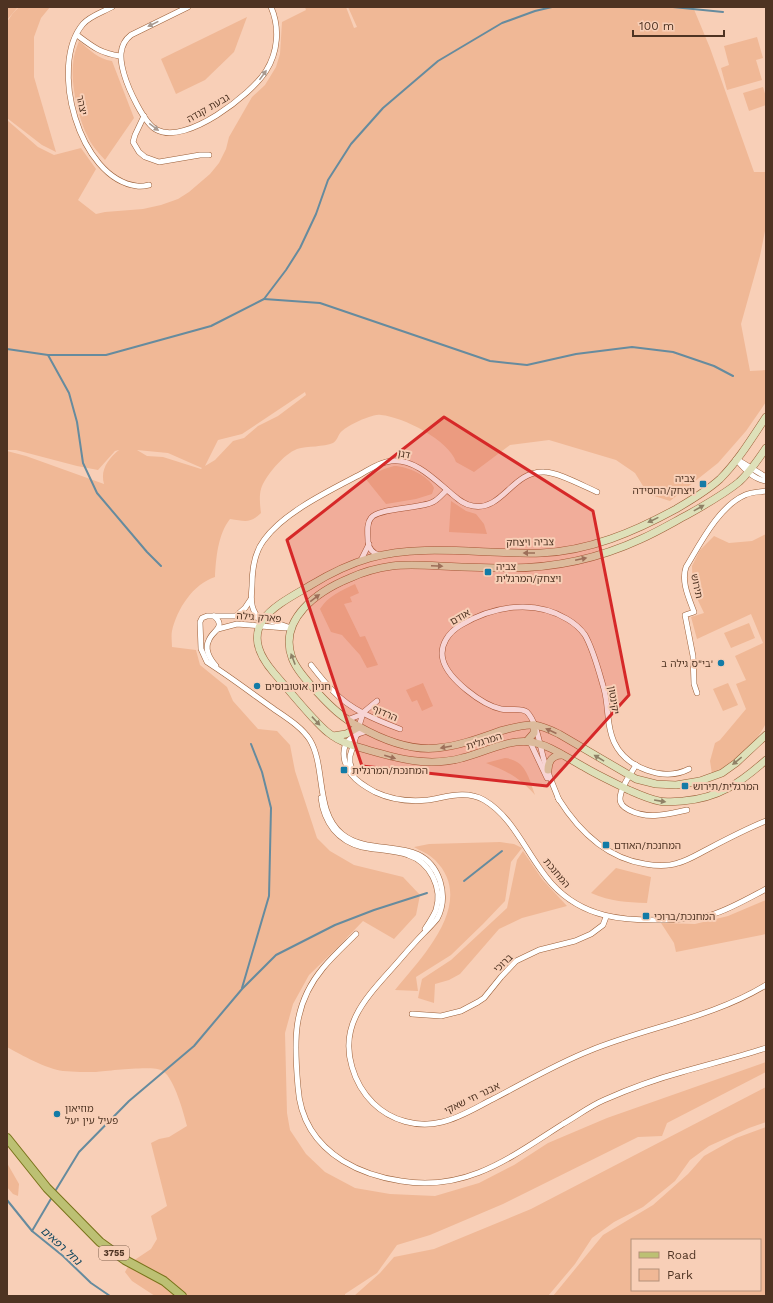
<svg xmlns="http://www.w3.org/2000/svg" width="773" height="1303" font-family="'Work Sans','Noto Sans Hebrew',sans-serif">
<style>
.green{fill:#f0b896;fill-rule:evenodd}
.lines{fill:none;stroke-linecap:round;stroke-linejoin:round}
.stream{stroke:#668b9e;stroke-width:2}
.street-casing{stroke:#9b5f38;stroke-width:6}
.secondary-casing{stroke:#9b5f38;stroke-width:8}
.primary-casing{stroke:#79731a;stroke-width:10}
.street{stroke:#fff;stroke-width:5}
.secondary{stroke:#dee0b9;stroke-width:7}
.primary{stroke:#bcc073;stroke-width:8}
.oneway{fill:#a69990}
.oneway2{fill:#8f8166}
.marked{fill:#d62828;fill-opacity:0.2;stroke:#d62828;stroke-width:3;stroke-linejoin:round}
.poi-dot{fill:#137ba6;stroke:#f8cfb7;stroke-width:1.5}
.labels{text-anchor:middle;dominant-baseline:central;stroke-width:4;stroke-linejoin:round;paint-order:stroke}
.shield{fill:#f8cfb7;stroke:#81624f;stroke-width:1}
.shield-label{font-size:9px;font-weight:bold;fill:#4e3322}
.street-label{font-size:10px;fill:#4e3322;stroke:#f8cfb7}
.poi-label{font-size:10px;fill:#4e3322;stroke:#f8cfb7;text-anchor:start}
.water-label{font-size:11px;font-style:italic;fill:#0f455d;stroke:#f8cfb7}
</style>
<rect width="100%" height="100%" fill="#f8cfb7"/>
<!-- green -->
<g class="green">
<path d="M7,7H18L7,20Z"/>
<path d="M19,7H50L41,18L34,37V77L56,152L42,145L7,118V22L13,13Z"/>
<path d="M305,7H346L354,28L357,27L348,7H693L710,48L754,172H766V226L760,256L741,324L750,371L766,370V402L746,431L718,463L670,501L648,494L635,473L616,460L549,440L510,445L474,472L456,462C449,440 403,417 381,415C377,414 373,416 369,417C360,420 349,425 342,431C338,434 338,440 333,443C324,447 307,446 297,449C284,454 265,476 261,489C259,496 260,506 261,513C250,524 245,521 230,519C218,534 216,558 215,577C193,584 177,609 172,631C171,636 172,642 172,647L196,650L200,665L227,687L233,701L258,729L277,731L290,745L295,771L317,838L330,851L354,865L403,877L420,895L416,915L394,939L363,921L337,948L309,975L293,1004L285,1033L287,1113L290,1130L306,1154L325,1172L355,1188L390,1194L435,1196L479,1183L514,1165L548,1143L607,1118L766,1062V1072L667,1123L662,1136L638,1137L503,1204L430,1235L397,1245L377,1273L345,1294V1296H155L132,1281L125,1272L130,1263L151,1249L157,1239L151,1216L167,1206L151,1143L159,1139L169,1137L187,1126C183,1112 175,1080 163,1071C154,1065 110,1071 96,1072C86,1072 74,1072 63,1071C47,1069 21,1055 7,1047V451L26,456L104,484C100,470 108,459 119,450L115,451L98,470L77,466L16,450H7V120L38,147L54,155L81,148L96,169L78,200L96,214L105,212L143,209L161,205L178,199L189,192L210,174L219,163L226,149L229,137L252,97L265,85L276,67L280,54L282,22L306,10ZM305,392L306,395L278,416L258,426L244,438L233,441L215,460L205,466L218,440L242,434ZM137,450L168,453L202,468L201,469L163,457L147,456Z"/>
<path d="M247,17L234,52L205,80L176,94L161,59Z"/>
<path d="M757,37L763,58L756,60L762,80L727,90L721,68L729,65L724,46Z"/>
<path d="M79,41C90,50 98,59 112,61L134,118L105,160C98,152 91,145 87,135C78,117 71,85 73,65C73,57 76,49 79,41Z"/>
<path d="M763,87L766,97V105L749,111L743,93Z"/>
<path d="M394,466C407,466 429,476 434,488L432,494L416,499L386,504L365,478L384,469Z"/>
<path d="M451,501L466,511L476,514L484,524L487,534L449,532Z"/>
<path d="M766,534V723C755,746 734,763 712,774L710,761L715,743L720,740L746,709L736,684L746,680L735,656L763,643L751,614L697,639L691,617L704,613L693,590L692,566L700,550L714,536L729,543L752,541Z"/>
<path d="M355,584L359,593L350,597L352,602L344,604L360,637L365,636L378,665L367,668L360,655L342,635L331,632L320,609C328,596 341,591 355,584Z"/>
<path d="M749,623L755,638L731,648L724,633Z"/>
<path d="M423,683L433,706L422,711L417,700L412,702L406,690Z"/>
<path d="M728,683L738,705L723,711L713,689Z"/>
<path d="M505,758C526,760 529,779 535,795C520,778 507,771 486,763Z"/>
<path d="M500,842L514,844L522,848L511,862L505,901L483,924L451,955L416,977L418,991L395,990C422,957 477,902 435,860C429,854 421,851 414,847L429,844Z"/>
<path d="M523,851L542,879L567,906L522,918L499,929L460,974L449,980L435,984L434,1003L418,998L422,979L451,960L507,908L517,860Z"/>
<path d="M616,868L651,877L647,903C625,902 612,902 591,893Z"/>
<path d="M766,900V934L676,952L674,943L661,923L695,924L728,916Z"/>
<path d="M766,1087V1122L749,1128L709,1146L690,1160L675,1181L643,1207L614,1222L592,1238L575,1264L548,1296H354L380,1273L394,1257L434,1249L531,1209Z"/>
<path d="M766,1127V1296H553L603,1235L653,1205L688,1174L704,1156L736,1138ZM632,1240H760V1290H632Z"/>
<path d="M7,1163L19,1184L18,1196L13,1194L7,1187Z"/>
</g>
<g class="lines">
<!-- stream -->
<g class="stream">
<path d="M673,7L723,12"/>
<path d="M264,299L320,303L490,361L527,365L576,354L632,347L673,352L714,366L733,376"/>
<path d="M7,349L48,355H106L211,326L264,299L286,270L300,248L316,214L328,180L351,144L383,108L438,61L502,23L535,11L552,7"/>
<path d="M48,355L69,393L77,422L83,463L97,493L147,552L161,566"/>
<path d="M464,881L502,851"/>
<path d="M242,988L269,896L271,808L262,772L251,744"/>
<path d="M54,1193L79,1152L129,1101L194,1046L242,989L276,955L335,925L374,910L427,893"/>
<path d="M7,1200L32,1231L63,1256L91,1283L110,1296"/>
<path d="M32,1231L52,1197"/>
</g>
<defs>
<g id="street">
<path d="M112,7C103,12 90,16 83,24C48,65 79,179 137,186C141,187 145,186 149,185"/>
<path d="M188,7L131,35C118,45 120,60 124,74C128,88 144,124 157,130C186,145 251,95 266,71C278,52 280,28 271,7"/>
<path d="M77,35C93,47 100,53 120,56"/>
<path d="M144,116L135,135L133,142L139,152L145,157L159,162L200,155H209"/>
<path d="M736,459C744,469 753,479 766,481"/>
<path d="M738,460L766,477"/>
<path d="M379,555C372,553 369,549 368,542C368,534 366,524 371,518C378,508 419,509 433,502C439,499 442,494 447,490"/>
<path d="M361,560L369,544"/>
<path d="M237,615L245,608L251,599"/>
<path d="M214,616C227,627 212,631 209,640C204,649 210,659 216,666"/>
<path d="M258,617C250,608 251,597 252,586C252,569 254,553 264,540C284,512 331,490 361,474C370,469 380,462 391,461C415,458 436,481 453,495C459,500 465,505 473,506C503,511 512,471 544,472C558,472 583,486 597,492"/>
<path d="M291,628L274,622L251,616H207L202,618L200,622L201,649L207,662L219,670C237,682 254,695 271,707C285,717 301,726 310,740C326,767 315,812 342,834C373,859 424,833 440,881C444,894 443,908 437,919C432,925 428,929 423,934C411,946 400,960 388,973C363,1001 340,1027 352,1067C356,1081 363,1093 373,1103C391,1121 418,1128 442,1122C460,1118 477,1107 493,1099C524,1083 556,1064 589,1051C647,1027 712,1018 766,985"/>
<path d="M218,629L237,624L286,628"/>
<path d="M311,665C318,674 325,683 333,691C351,710 376,720 400,729"/>
<path d="M697,693L694,684L693,656L685,615L694,612C689,598 681,582 686,567C700,544 719,506 745,495C751,492 759,492 766,491"/>
<path d="M347,720L360,715L377,701"/>
<path d="M367,731C359,733 349,737 345,746C342,755 345,766 351,774C357,782 366,787 375,792C392,800 409,802 428,800C447,797 466,790 484,800C515,818 528,858 552,884C583,918 623,921 666,920C682,919 699,919 714,914C732,908 749,898 766,889"/>
<path d="M530,742L547,778"/>
<path d="M636,765C630,775 620,788 620,799C620,805 625,808 629,810C648,820 668,814 687,810"/>
<path d="M354,775L350,763V756L363,713"/>
<path d="M321,798C324,823 338,841 362,847C377,850 394,850 408,855C430,862 443,888 436,910C433,917 429,923 425,929"/>
<path d="M558,798C578,830 606,858 645,864C656,866 667,867 678,863C689,860 698,854 708,849C727,839 746,829 766,821"/>
<path d="M559,800C554,787 548,774 544,760C540,747 537,722 527,712C521,707 508,711 501,709C482,705 448,679 443,660C439,645 449,632 461,625C493,606 534,599 567,619C574,623 580,628 585,635C594,651 599,672 604,689C609,707 606,725 614,742C626,768 664,782 689,769"/>
<path d="M356,934C345,945 333,956 323,968C292,1005 294,1042 298,1087C300,1119 316,1144 343,1161C361,1172 381,1178 401,1181C467,1192 511,1157 563,1124C577,1116 590,1106 604,1100C629,1089 656,1079 682,1072C710,1064 738,1057 766,1048"/>
<path d="M412,1014L441,1016L461,1011L478,1002L484,998L501,977L516,961L539,950L575,941L591,934L603,925L606,917"/>
</g>
<g id="secondary">
<path d="M766,417C752,438 738,461 720,479C707,491 691,500 676,509C634,532 589,551 541,553C487,555 422,543 370,558C349,564 329,574 311,585C296,594 272,606 263,620C250,639 261,658 274,673C287,688 299,703 313,718C318,723 324,730 330,734C341,743 355,746 368,750C399,759 429,767 462,758C483,753 507,739 530,742C549,744 567,758 584,767C599,776 615,783 631,791C640,795 649,799 659,801C667,803 675,801 683,801C719,798 740,783 766,760"/>
<path d="M766,448C758,460 750,472 739,482C723,495 705,505 687,515C672,523 657,532 641,539C600,558 554,568 509,568C486,568 463,567 440,566C424,565 407,564 392,566C377,568 363,572 350,578C318,591 278,619 292,658C297,671 309,683 318,693C330,706 342,718 358,726C381,739 410,751 437,748C459,746 480,738 500,731C512,728 523,724 534,725C543,726 551,730 559,734L636,779L656,784L676,785L700,781L722,773L736,763L766,735"/>
<path d="M333,736L346,734L359,727"/>
<path d="M527,741L534,733V725"/>
<path d="M548,770C548,761 553,755 562,755"/>
</g>
<path id="primary" d="M7,1138L47,1188L100,1242L125,1260L164,1281L182,1296"/>
</defs>
<!-- street casing -->
<use href="#street" class="street-casing"/>
<!-- secondary casing -->
<use href="#secondary" class="secondary-casing"/>
<!-- primary casing -->
<use href="#primary" class="primary-casing"/>
<!-- street -->
<use href="#street" class="street"/>
<!-- secondary -->
<use href="#secondary" class="secondary"/>
<!-- primary -->
<use href="#primary" class="primary"/>
</g>
<!-- one-way arrows -->
<defs><path id="oneway-solid" d="M-6-.8H1V-3.2L6.5 0L1 3.2V.8H-6Z"/></defs>
<g class="oneway">
<use href="#oneway-solid" transform="translate(153 24) rotate(154)"/>
<use href="#oneway-solid" transform="translate(263 75) rotate(-54)"/>
<use href="#oneway-solid" transform="translate(154 127) rotate(37)"/>
</g>
<g class="oneway2">
<use href="#oneway-solid" transform="translate(699 508) rotate(-29)"/>
<use href="#oneway-solid" transform="translate(653 520) rotate(154)"/>
<use href="#oneway-solid" transform="translate(529 553) rotate(180)"/>
<use href="#oneway-solid" transform="translate(581 559) rotate(-12)"/>
<use href="#oneway-solid" transform="translate(437 566) rotate(2)"/>
<use href="#oneway-solid" transform="translate(315 598) rotate(-37)"/>
<use href="#oneway-solid" transform="translate(293 659) rotate(-111)"/>
<use href="#oneway-solid" transform="translate(316 721) rotate(47)"/>
<use href="#oneway-solid" transform="translate(551 731) rotate(-155)"/>
<use href="#oneway-solid" transform="translate(446 747) rotate(170)"/>
<use href="#oneway-solid" transform="translate(390 757) rotate(16)"/>
<use href="#oneway-solid" transform="translate(599 758) rotate(-149)"/>
<use href="#oneway-solid" transform="translate(737 761) rotate(141)"/>
<use href="#oneway-solid" transform="translate(660 801) rotate(9)"/>
</g>
<!-- marked area -->
<path class="marked" d="M444,417L593,511L629,695L547,786L362,766L287,540Z"/>
<!-- markers -->
<g class="poi-dot">
<rect x="699" y="480" width="8" height="8" rx="2"/>
<rect x="484" y="568" width="8" height="8" rx="2"/>
<circle cx="721" cy="663" r="4"/>
<circle cx="257" cy="686" r="4"/>
<rect x="340" y="766" width="8" height="8" rx="2"/>
<rect x="681" y="782" width="8" height="8" rx="2"/>
<rect x="602" y="841" width="8" height="8" rx="2"/>
<rect x="642" y="912" width="8" height="8" rx="2"/>
<circle cx="57" cy="1114" r="4"/>
</g>
<g class="labels">
<!-- shield labels -->
<rect class="shield" x="99" y="1246" width="30" height="14" rx="3"/>
<g class="shield-label">
<text x="114" y="1253">3755</text>
</g>
<!-- street labels -->
<g class="street-label">
<text transform="translate(82 105) rotate(78)">יצהר</text>
<text transform="translate(208 108) rotate(-30)">גבעת קנדה</text>
<text transform="translate(404 454) rotate(11)">דגן</text>
<text transform="translate(530 542) rotate(-1)">צביה ויצחק</text>
<text transform="translate(697 586) rotate(78)">תירוש</text>
<text transform="translate(259 617) rotate(4)">פארק גילה</text>
<text transform="translate(460 617) rotate(-30)">אודם</text>
<text transform="translate(614 700) rotate(81)">יקינטון</text>
<text transform="translate(385 713) rotate(23)">הרדוף</text>
<text transform="translate(484 741) rotate(-17)">המרגלית</text>
<text transform="translate(557 873) rotate(50)">המחנכת</text>
<text transform="translate(503 963) rotate(-44)">ברוכי</text>
<text transform="translate(472 1098) rotate(-26)">אבנר חי שאקי</text>
</g>
<!-- poi labels -->
<g class="poi-label">
<text x="695" y="478" text-anchor="end">צביה<tspan x="695" dy="12">ויצחק/החסידה</tspan></text>
<text x="496" y="566">צביה<tspan x="496" dy="12">ויצחק/המרגלית</tspan></text>
<text x="713" y="663" text-anchor="end">בי"ס גילה ב'</text>
<text x="265" y="686">חניון אוטובוסים</text>
<text x="352" y="770">המחנכת/המרגלית</text>
<text x="693" y="786">המרגלית/תירוש</text>
<text x="614" y="845">המחנכת/האודם</text>
<text x="654" y="916">המחנכת/ברוכי</text>
<text x="65" y="1108">מוזיאון<tspan x="65" dy="12">פעיל עין יעל</tspan></text>
</g>
<!-- water labels -->
<g class="water-label">
<text transform="translate(61 1246) rotate(42)">נחל רפאים</text>
</g>
</g>
<!-- border -->
<rect width="773" height="1303" fill="none" stroke="#4e3322" stroke-width="16"/>
<!-- legend -->
<rect x="631" y="1239" width="130" height="52" fill="#f8cfb7" stroke="#b4917b"/>
<rect x="639" y="1252" width="20" height="6" fill="#bcc073" stroke="#b4917b"/>
<text x="667" y="1259" font-size="12" fill="#4e3322">Road</text>
<rect x="639" y="1269" width="20" height="12" fill="#f0b896" stroke="#b4917b"/>
<text x="667" y="1279" font-size="12" fill="#4e3322">Park</text>
<!-- scale -->
<path d="M633 30v6h91v-6" fill="none" stroke="#4e3322" stroke-width="2"/>
<text x="639" y="30" font-size="12" fill="#4e3322" stroke="#f8cfb7" stroke-width="3" paint-order="stroke">100 m</text>
</svg>
